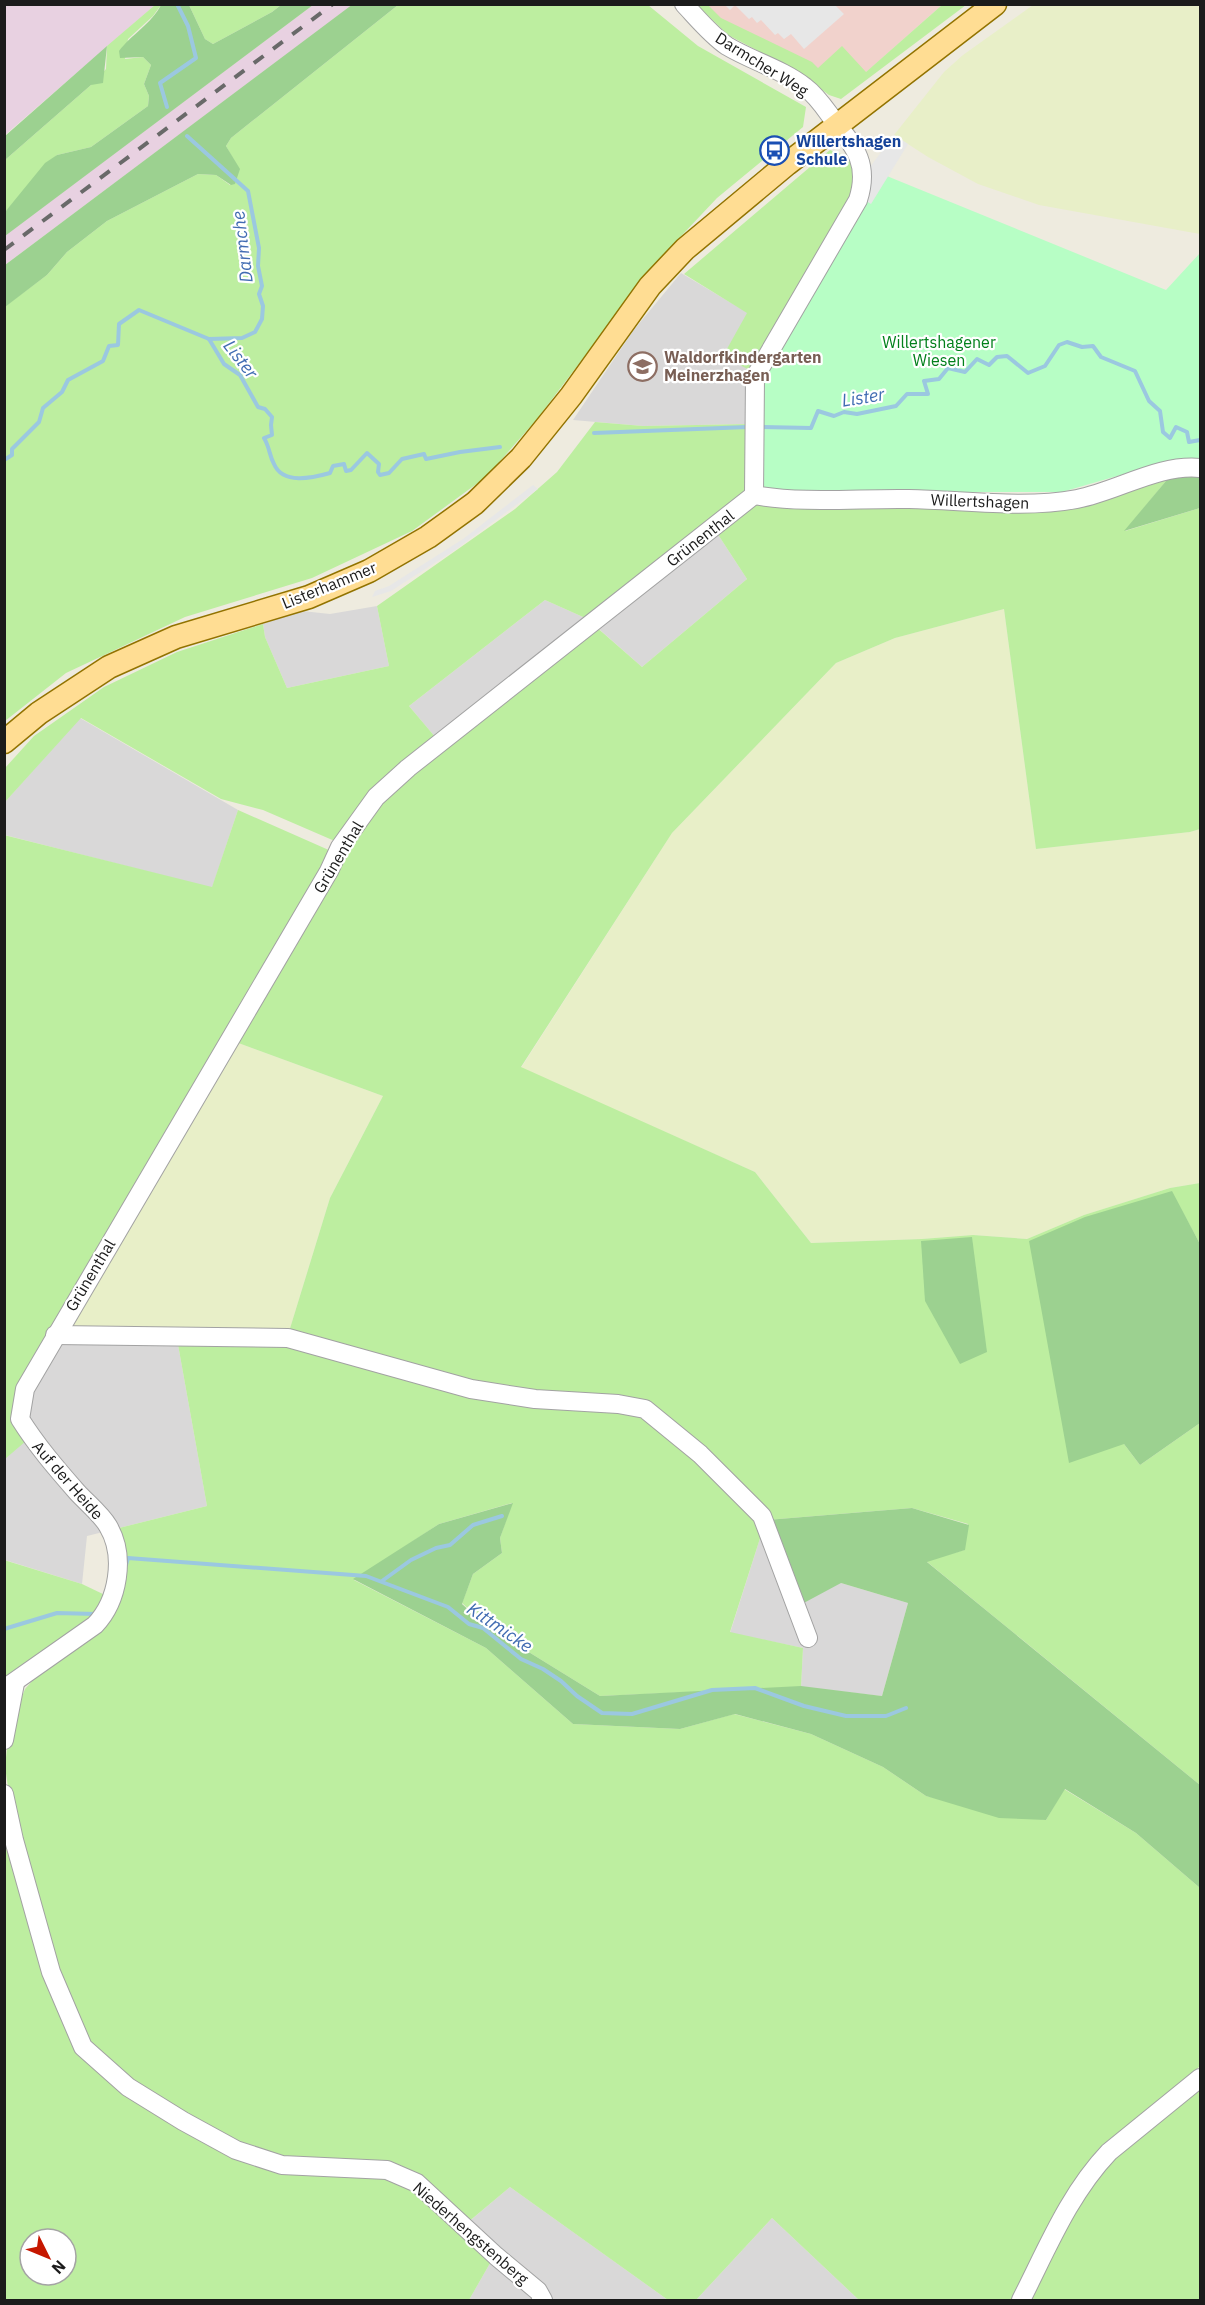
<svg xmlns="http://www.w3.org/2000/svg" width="1205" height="2305" font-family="'IBM Plex Sans',sans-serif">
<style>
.residential{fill:#d9d8d8}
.commercial{fill:#f1d2cc}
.industrial{fill:#e8d1e1}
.farmland{fill:#e8efc8}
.grass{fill:#bdeea0;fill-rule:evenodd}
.forest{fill:#9cd190}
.park{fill:#b7fec5}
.parking{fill:#e7e7e7}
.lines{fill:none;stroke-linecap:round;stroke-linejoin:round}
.stream{stroke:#9bc8e0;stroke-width:4}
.minor-casing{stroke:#a2a2a2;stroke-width:20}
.major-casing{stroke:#927300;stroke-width:25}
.minor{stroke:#fff;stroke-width:18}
.major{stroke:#ffdd93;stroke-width:22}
.rail{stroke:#696969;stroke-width:4;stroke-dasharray:12 12;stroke-linecap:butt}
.labels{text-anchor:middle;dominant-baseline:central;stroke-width:4.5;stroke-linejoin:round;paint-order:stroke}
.street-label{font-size:16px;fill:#1b1b1b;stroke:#fff}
.transit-label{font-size:16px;font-weight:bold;fill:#164399;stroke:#fff;text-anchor:start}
.park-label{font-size:16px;fill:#02801b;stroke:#fff}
.education-label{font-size:16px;font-weight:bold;fill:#785e54;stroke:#fff;text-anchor:start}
.water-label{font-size:18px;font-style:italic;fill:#416cb2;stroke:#fff}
</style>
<rect width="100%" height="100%" fill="#eeebdf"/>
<!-- residential -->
<g class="residential">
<path d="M681,273L748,313L753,372L751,424L643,426L573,420L633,331Z"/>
<path d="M717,533L747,579L642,667L591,622L436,738L409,706L545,600L592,621Z"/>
<path d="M377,606L389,666L287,688L265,637L263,624L302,611L330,614Z"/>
<path d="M80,718L238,810L212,888L5,835V802Z"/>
<path d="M66,1339H177L207,1506L87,1536L82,1584L5,1560L4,1459L33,1434L29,1418L27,1392L52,1348Z"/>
<path d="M763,1529L841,1583L908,1603L882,1696L801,1687L803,1648L730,1633Z"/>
<path d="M510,2187L587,2242L668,2300H469L493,2258L466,2224Z"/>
<path d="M772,2218L859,2300H696Z"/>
</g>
<!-- commercial -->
<path class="commercial" d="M705,5H942L846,90L725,27Z"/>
<!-- industrial -->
<g class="industrial">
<path d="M5,5H155L5,135Z"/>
<path d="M313,5H353L5,265L4,236Z"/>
</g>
<!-- farmland -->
<g class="farmland">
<path d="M1033,5H1200V234L1039,205L978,184L928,157L894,135L944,72L963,55Z"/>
<path d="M1004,609L1036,849L1190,832L1200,829V1183L1170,1188L1084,1215L1027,1239L973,1235L922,1239L811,1243L755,1172L521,1068L672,833L836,663L895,638Z"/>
<path d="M233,1041L383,1096L330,1198L288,1335L77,1331L69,1319Z"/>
</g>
<!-- grass -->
<g class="grass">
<path d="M155,5H161L153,16L128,39L125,59L143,57L151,65L144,84L149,96L148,106L91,147L57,155L5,212V160L91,85L106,69L107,46Z"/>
<path d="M189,5H281L272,12L213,44L205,39Z"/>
<path d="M398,5H648L698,46L806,107L803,127L717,198L653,266L537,419L486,477L412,531L312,578L185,617L66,673L5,721L4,307L47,275L67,252L107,221L198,174L216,175L230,185L239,169L226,146L231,138Z"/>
<path d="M697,5H708L721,18L812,62L818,68L842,46L866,72L942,5H966L841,99L829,95L798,72L728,35Z"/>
<path d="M830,150L852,158L856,173L853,193L753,372L723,356L747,313L684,274Z"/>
<path d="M595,422L643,426L751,424V493L592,621L545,600L409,706L436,738L337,842L263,810L221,799L81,718L5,802V768L34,736L104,687L177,652L263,624L265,637L287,688L389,666L377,606L515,509L557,472Z"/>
<path d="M1171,475L1125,531L1200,508V829L1190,832L1036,849L1004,609L895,638L836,663L672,833L521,1067L755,1172L811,1243L922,1239L973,1235L1027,1239L1084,1215L1170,1188L1200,1183V1244L1171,1191L1124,1444L1140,1465L1200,1423V1785L926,1561L964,1550L968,1524L912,1508L767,1520L668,1421L536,1396L288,1335L330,1198L383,1096L233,1041L378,803L594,625L642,667L747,579L717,533L756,504L1041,506Z"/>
<path d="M238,810L331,851L20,1388L26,1441L5,1459L4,835L212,887Z"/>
<path d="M177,1339L287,1340L469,1393L642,1414L663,1426L763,1529L730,1632L803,1648L801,1687L600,1696L488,1627L462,1603L473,1574L502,1553L500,1538L512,1503L439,1524L354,1580L486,1648L573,1724L680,1729L734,1714L811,1734L883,1767L926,1796L1046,1820L1064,1789L1136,1833L1200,1888V2066L1091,2163L1016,2300H859L772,2218L696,2300H668L510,2187L467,2223L420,2182L283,2162L184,2119L86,2045L58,1968L16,1840L5,1767L9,1729L25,1689L42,1670L107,1619L111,1530L207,1506Z"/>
<path d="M4,1560L82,1584L105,1595L91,1621L4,1681Z"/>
<path d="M4,1814L80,2051L234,2152L343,2169L414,2185L493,2258L469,2300H5ZM30,2239H66V2275H30Z"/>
<path d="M1200,2082V2300H1026L1086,2185L1112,2156Z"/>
</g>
<!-- forest -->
<g class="forest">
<path d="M353,4L398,5L231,138L226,146L240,169L235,184L231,185L216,175L198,174L107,221L67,252L47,275L5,307V265Z"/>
<path d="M161,5H189L205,39L213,44L272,12L281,5H313L5,236V212L45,163L57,155L91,147L148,106L149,96L144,84L151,65L143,57L120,58L119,51C131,35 152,23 161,5Z"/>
<path d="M107,46L103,83L91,85L5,160V136Z"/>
<path d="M1200,434V508L1124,531L1171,475L1199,461L1175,448Z"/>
<path d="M1172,1191L1200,1244V1423L1140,1465L1124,1444L1069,1463L1029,1241L1085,1217Z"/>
<path d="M972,1237L987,1352L960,1364L925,1301L921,1241Z"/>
<path d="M513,1503L500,1538L502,1553L473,1574L462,1604L488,1627L600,1696L801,1686L882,1696L908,1603L841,1583L800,1605L767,1520L912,1508L969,1525L965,1550L927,1562L1200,1785V1888L1136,1833L1065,1789L1046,1820L999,1818L926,1796L883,1767L811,1734L735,1714L680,1729L573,1724L486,1648L353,1579L439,1524Z"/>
</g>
<!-- park -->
<path class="park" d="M877,172L1166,290L1200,253V458H1184L1162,463L1062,492H787L767,489L762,485L764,367Z"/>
<!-- parking -->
<g class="parking">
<path d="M725,5H835L844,14L804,49L791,34L784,39L778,33L775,35L761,20L757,23L752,17L749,19L735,5L730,10Z"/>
<path d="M894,135L908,144L871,204L863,199L867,171Z"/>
<path d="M533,485L538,489L455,550L391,591L372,597L375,591L389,586L463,539Z"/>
</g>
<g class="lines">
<!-- stream -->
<g class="stream">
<path d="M167,107L160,83L196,58L188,26L177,4"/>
<path d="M187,136L248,191L259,248L258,266L262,286L259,294L263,306L262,319L255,332L242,338L209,339"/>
<path d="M761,427L811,428L818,411L834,416L844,412L857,414L896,406L907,394H928L924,381L939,379L948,368L965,372L977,359L989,365L997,357L1007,356L1028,373L1045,366L1059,345L1067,342L1082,347L1093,346L1101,357L1135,371L1149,401L1160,411L1163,432L1170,438L1176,427L1187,432L1189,442L1200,440"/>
<path d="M594,433L748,427"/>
<path d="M4,460L12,455V449L39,422L43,408L62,392L68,380L103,361L109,346L118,345L119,324L139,310L209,339L224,364L240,375L258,407L265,409L272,417L271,425L272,435L264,438C270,448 269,455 274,464C283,485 312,478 330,473L333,466L344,464L346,471L351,470L367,453L379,464L378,472L380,475L389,473L402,459L424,454L426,459L460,452L500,447"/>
<path d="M126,1565L128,1558L366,1576L448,1607L469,1624L483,1628L521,1659L543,1669L561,1681L577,1696L602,1713L632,1714L712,1690L755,1688L804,1706L846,1716H886L906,1708"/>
<path d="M382,1581L411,1560L436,1548L450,1545L473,1525L502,1516"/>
<path d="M4,1629L57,1613L96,1614"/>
</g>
<defs>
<g id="minor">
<path d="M684,4C698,19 711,35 727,46C752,61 782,69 805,87C816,95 824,107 832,118C854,146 870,163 858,200L755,377L754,495"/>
<path d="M754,495C805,504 858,498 909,499C964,500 1023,509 1077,499C1118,491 1158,464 1200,468"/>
<path d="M55,1335L288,1338L471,1389L535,1399L618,1404L645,1409L700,1454L762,1516L808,1638"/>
<path d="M4,1689L95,1625C118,1601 126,1556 108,1526C101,1514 87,1503 77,1492C56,1468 37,1446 20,1419L25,1389L329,871L340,847L376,797L408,768L754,495"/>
<path d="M4,1740L15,1683"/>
<path d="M4,1794L14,1840L51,1972L83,2047L128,2087L183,2121L236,2150L282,2165L387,2170L417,2183L496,2256L538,2291L543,2300"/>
<path d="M1021,2300C1047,2249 1069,2194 1109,2152L1200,2078"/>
</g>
<path id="major" d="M4,742L39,713L109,667L176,637L309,597L369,571L428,537L475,503L521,458L571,396L650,286L685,249L787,164L995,4"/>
</defs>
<!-- minor casing -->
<use href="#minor" class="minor-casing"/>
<!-- major casing -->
<use href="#major" class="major-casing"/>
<!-- minor -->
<use href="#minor" class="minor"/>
<!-- major -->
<use href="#major" class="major"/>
<!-- rail -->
<path class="rail" d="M4,250L333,4"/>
</g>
<!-- icons -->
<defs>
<symbol id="bus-ring" viewBox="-11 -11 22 22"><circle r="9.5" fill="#fff" stroke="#1a4fb4" stroke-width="1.5"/><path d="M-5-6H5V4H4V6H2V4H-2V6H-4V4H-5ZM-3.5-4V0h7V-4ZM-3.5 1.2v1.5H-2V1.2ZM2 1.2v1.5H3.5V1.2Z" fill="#1a4fb4"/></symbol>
<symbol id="school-ring" viewBox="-11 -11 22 22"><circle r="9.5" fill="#fff" stroke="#8d6e63" stroke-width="1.5"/><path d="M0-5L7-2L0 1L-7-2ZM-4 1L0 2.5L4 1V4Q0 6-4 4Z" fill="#8d6e63"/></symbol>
</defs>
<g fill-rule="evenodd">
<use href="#bus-ring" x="758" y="134" width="33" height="33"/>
<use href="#school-ring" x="626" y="350" width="33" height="33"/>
</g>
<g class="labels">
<!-- street labels -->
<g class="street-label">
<text transform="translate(762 64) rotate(32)">Darmcher Weg</text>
<text transform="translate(980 501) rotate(2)">Willertshagen</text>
<text transform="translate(700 538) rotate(-38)">Grünenthal</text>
<text transform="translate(329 585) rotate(-22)">Listerhammer</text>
<text transform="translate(338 857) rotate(-59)">Grünenthal</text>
<text transform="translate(90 1275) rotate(-59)">Grünenthal</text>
<text transform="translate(68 1480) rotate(49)">Auf der Heide</text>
<text transform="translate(471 2233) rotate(41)">Niederhengstenberg</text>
</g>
<!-- transit labels -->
<g class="transit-label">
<text x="796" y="141">Willertshagen<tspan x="796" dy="18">Schule</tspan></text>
</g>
<!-- park labels -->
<g class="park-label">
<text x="939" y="342">Willertshagener<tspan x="939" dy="18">Wiesen</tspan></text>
</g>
<!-- education labels -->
<g class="education-label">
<text x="664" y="357">Waldorfkindergarten<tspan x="664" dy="18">Meinerzhagen</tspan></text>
</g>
<!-- water labels -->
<g class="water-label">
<text transform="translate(242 247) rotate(-97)">Darmche</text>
<text transform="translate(241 359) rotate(52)">Lister</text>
<text transform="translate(863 397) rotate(-9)">Lister</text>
<text transform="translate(500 1627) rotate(34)">Kittmicke</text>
</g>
</g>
<!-- border -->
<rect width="1205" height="2305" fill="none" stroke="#1b1b1b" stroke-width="12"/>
<!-- north arrow -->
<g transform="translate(48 2257) rotate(133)"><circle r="28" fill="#ffffff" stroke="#a4a4a4" stroke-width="1.5"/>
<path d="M0-4.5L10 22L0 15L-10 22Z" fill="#c61700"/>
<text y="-9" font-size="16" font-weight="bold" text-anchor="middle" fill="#1b1b1b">N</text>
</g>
</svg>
